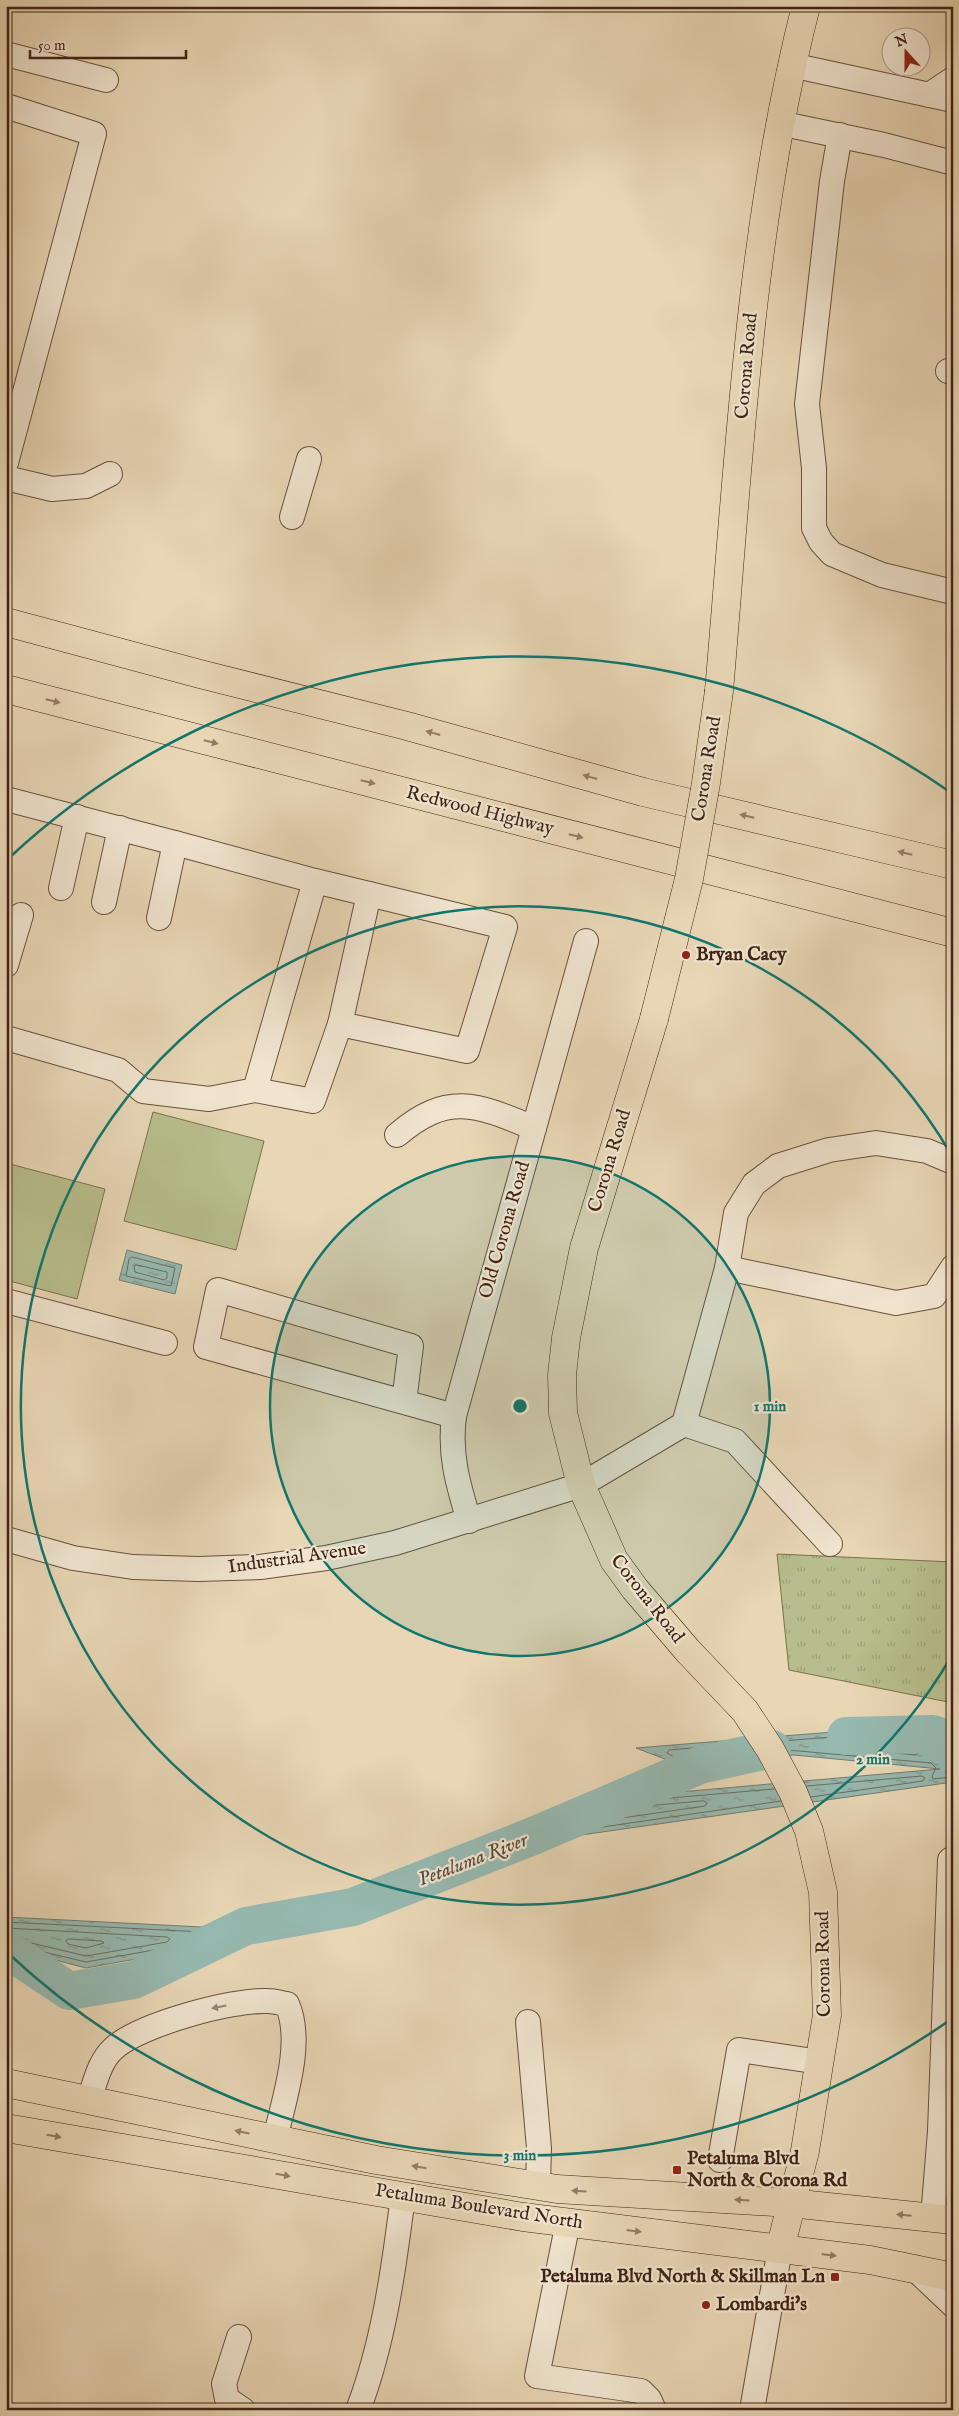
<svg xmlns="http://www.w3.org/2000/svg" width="959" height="2416" font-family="'IM FELL English',serif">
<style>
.grass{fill:url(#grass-tufts);stroke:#7b7050}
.pitch{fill:#b7bd8c;stroke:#7b7050}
.water{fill:url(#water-ripples);stroke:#747d72}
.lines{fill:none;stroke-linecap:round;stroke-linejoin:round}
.shore{stroke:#6b6e62;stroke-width:1}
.river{stroke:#97b9b0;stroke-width:38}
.minor-casing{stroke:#69503d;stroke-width:26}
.major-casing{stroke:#3f2315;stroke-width:29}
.highway-casing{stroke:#3f2315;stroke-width:29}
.minor{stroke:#f0e4cf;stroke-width:24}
.major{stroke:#e8d6b5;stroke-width:28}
.highway{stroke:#e8d6b5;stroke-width:28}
.major-bridge-casing{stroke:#3f2315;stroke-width:29;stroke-linecap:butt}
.major-bridge{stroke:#e8d6b5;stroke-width:28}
.oneway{fill:#947c65}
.oneway2{fill:#988472}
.ring{fill:none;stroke:#0f766e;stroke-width:2.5}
.poi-dot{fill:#8f2418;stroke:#f0e4cf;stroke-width:2}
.labels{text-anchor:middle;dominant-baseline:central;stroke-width:4.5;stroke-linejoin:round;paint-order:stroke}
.street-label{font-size:19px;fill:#3f2315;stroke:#f0e4cf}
.poi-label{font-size:19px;font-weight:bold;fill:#3f2315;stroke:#f0e4cf;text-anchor:start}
.water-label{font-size:20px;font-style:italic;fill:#55483c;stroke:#f0e4cf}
.centre{fill:#0f766e;stroke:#f0e4cf;stroke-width:2.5}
.ring-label{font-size:15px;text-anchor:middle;font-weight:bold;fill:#0f766e;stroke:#f0e4cf;stroke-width:4.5;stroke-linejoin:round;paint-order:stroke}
</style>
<defs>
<pattern id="grass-tufts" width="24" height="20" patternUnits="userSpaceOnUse" patternTransform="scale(1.25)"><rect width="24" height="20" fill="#b7bd8c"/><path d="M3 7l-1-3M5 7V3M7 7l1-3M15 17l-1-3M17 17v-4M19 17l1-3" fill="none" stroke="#9ea278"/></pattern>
<pattern id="water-ripples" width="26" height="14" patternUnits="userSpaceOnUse" patternTransform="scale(1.25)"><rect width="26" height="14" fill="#97b9b0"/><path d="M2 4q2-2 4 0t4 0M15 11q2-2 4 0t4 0" fill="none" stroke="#7d968e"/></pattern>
</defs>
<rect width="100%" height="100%" fill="#e8d6b5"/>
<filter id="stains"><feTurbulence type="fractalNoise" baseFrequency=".004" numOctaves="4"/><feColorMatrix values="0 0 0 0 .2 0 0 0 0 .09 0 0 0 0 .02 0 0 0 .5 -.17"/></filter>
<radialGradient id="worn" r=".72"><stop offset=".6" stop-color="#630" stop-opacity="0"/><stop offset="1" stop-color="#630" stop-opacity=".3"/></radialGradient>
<!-- grass -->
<path class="grass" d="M777,1554L953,1562V1703L789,1670Z"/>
<!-- pitch -->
<g class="pitch">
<path d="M153,1112L264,1141L236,1250L124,1221Z"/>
<path d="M6,1163L105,1189L77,1299L6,1280Z"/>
</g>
<!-- water -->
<g class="water">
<path d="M127,1250L182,1265L175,1294L119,1280Z"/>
<path d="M870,1729L953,1746V1782L511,1845L269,1935L86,1968L6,1947V1917L221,1928L371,1888L600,1799L940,1769L794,1755L675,1763L636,1748Z"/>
</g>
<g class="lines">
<!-- shore -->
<g class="shore">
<path d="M132,1257L175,1268L171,1286L126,1276L129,1259Z"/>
<path d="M137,1265L167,1272V1278L164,1280L135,1272L134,1266Z"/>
<path d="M782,1741L870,1734L953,1751"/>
<path d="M870,1741L917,1750L918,1753L916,1755L838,1748L835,1746L837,1743Z"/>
<path d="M748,1743L669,1750L667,1753L676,1758L754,1753"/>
<path d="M788,1750L931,1763L936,1768L932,1776L933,1779L953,1777"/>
<path d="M807,1786L922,1776L925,1778L923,1781L811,1797"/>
<path d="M774,1789L601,1804L526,1833L524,1836L527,1838L781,1801"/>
<path d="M704,1801L707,1803L705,1806L580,1824L577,1822L578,1819L603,1810Z"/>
<path d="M6,1922L223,1933L303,1912L306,1914L267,1930L86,1962L6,1943"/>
<path d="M6,1928L167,1937L170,1939L167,1942L86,1956L6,1937"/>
<path d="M69,1939L102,1941L104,1943L86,1948L68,1944L66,1941Z"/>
</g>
<!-- river -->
<g class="river">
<path d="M846,1736L932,1734L953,1740"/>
<path d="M6,1951L15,1955L69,1991L134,1980L246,1926L353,1907L533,1836L700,1765L772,1749"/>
</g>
<defs>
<g id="minor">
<path d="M6,54L106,80"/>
<path d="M791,65L953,100"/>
<path d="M929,95L953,79"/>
<path d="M6,106L94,134L6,463"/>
<path d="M779,123L884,145L953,163"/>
<path d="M840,135L832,181L807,404L814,468V528L821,542L832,554L882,575L953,592"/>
<path d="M948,371L953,372"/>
<path d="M6,478L52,489L86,486L110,474"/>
<path d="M292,517L309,459"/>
<path d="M6,799L175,843L159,918"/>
<path d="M175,843L315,881"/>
<path d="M61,888L77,817"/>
<path d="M104,902L120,828"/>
<path d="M6,965L21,915"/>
<path d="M340,1024L369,894"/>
<path d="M6,1038L118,1070L143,1091L209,1099L255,1090L313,1101L340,1024L467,1051L505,927L315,881L255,1090"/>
<path d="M397,1135C448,1091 478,1105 534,1128"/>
<path d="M727,1268L896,1303L934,1296L953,1267"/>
<path d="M6,1301L165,1343"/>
<path d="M404,1402L411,1346L218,1290L206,1347L454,1416"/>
<path d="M684,1424L735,1441L830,1544"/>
<path d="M469,1521C458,1484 449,1455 454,1416L586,941"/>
<path d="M6,1539L73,1558L133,1567L198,1569L260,1567L326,1558L395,1543L581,1485L684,1424L727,1268L736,1213L754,1184L778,1166L829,1150L876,1143L927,1151L953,1162"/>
<path d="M528,2022L539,2148L538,2186"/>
<path d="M89,2100C95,2083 99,2062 113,2049C138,2025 233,1999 268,2001C274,2001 281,2003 287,2004C304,2042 284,2099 275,2139"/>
<path d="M720,2160L739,2050L820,2062"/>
<path d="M933,2218L940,2131L950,1860"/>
<path d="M568,2222L537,2376L641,2391L649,2399L654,2410"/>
<path d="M916,2270L953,2305"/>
<path d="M239,2337L224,2384L227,2399L243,2410"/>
<path d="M358,2410C384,2342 394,2267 403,2196"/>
<path d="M752,2410L780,2249"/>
</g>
<g id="major">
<path d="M719,691C739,462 749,230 806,6"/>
<path d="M654,1019L584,1248L566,1338L562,1375L563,1413L581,1485L614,1560L635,1589L688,1651L745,1711L770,1749L793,1792L809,1831L823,1892L827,2015L805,2151L780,2249"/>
<path d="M6,2083L376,2160L557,2189L790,2203L953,2220"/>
<path d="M6,2128L523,2217L870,2260L953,2277"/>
</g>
<g id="highway">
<path d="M6,622L200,674L407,726L643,792L953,865"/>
<path d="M6,689L953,933"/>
</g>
</defs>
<!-- minor casing -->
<use href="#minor" class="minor-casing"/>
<!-- major casing -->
<use href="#major" class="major-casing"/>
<!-- highway casing -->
<use href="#highway" class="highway-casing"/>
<!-- minor -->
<use href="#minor" class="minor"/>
<!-- major -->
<use href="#major" class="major"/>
<!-- highway -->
<use href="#highway" class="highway"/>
<defs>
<path id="major-bridge" d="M654,1019L689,879L706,783L719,691"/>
</defs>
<!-- major-bridge casing -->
<use href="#major-bridge" class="major-bridge-casing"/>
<!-- major-bridge -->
<use href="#major-bridge" class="major-bridge"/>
</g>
<!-- one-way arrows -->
<defs><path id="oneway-solid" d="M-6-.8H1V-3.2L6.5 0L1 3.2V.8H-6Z" transform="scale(1.25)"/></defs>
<g class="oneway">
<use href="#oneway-solid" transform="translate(53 701) rotate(14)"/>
<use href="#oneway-solid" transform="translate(433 733) rotate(-164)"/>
<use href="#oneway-solid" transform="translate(211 742) rotate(14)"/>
<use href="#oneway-solid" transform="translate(590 777) rotate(-164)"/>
<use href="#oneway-solid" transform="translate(368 782) rotate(14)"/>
<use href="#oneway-solid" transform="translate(747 816) rotate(-167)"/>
<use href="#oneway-solid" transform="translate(576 836) rotate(14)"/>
<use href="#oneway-solid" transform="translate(905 853) rotate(-167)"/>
<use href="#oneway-solid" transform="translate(242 2132) rotate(-168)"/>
<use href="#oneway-solid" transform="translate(54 2136) rotate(10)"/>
<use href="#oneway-solid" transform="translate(419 2167) rotate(-170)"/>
<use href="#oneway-solid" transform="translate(283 2175) rotate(10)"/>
<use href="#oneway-solid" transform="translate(579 2191) rotate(-177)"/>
<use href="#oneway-solid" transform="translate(742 2200) rotate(-176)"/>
<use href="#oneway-solid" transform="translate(904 2215) rotate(-175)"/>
<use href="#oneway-solid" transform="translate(634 2231) rotate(7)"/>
<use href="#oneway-solid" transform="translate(829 2255) rotate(7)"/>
</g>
<use class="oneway2" href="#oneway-solid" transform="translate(219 2007) rotate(169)"/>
<!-- distance rings -->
<circle cx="520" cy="1406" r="250" fill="#0f766e" fill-opacity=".12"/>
<g class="ring">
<circle cx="520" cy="1406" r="250"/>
<path d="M952 1655A499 499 0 1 1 952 1156"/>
<path d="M950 2020A749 749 0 0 1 9 1954M9 858A749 749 0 0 1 950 792"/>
</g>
<!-- markers -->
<g class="poi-dot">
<circle cx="686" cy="955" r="5"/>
<rect x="672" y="2165" width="10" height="10" rx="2.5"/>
<rect x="830" y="2272" width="10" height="10" rx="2.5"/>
<circle cx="706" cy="2305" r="5"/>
</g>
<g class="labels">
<!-- street labels -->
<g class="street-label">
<text transform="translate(747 366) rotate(-85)">Corona Road</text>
<text transform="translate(707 769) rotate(-81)">Corona Road</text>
<text transform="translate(480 811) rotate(14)">Redwood Highway</text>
<text transform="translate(610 1161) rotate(-73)">Corona Road</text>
<text transform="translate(505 1230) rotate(-74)">Old Corona Road</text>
<text transform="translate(297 1558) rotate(-8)">Industrial Avenue</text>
<text transform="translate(647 1599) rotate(52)">Corona Road</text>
<text transform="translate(824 1964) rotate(-91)">Corona Road</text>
<text transform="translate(479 2207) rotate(9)">Petaluma Boulevard North</text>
</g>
<!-- poi labels -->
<g class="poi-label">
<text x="696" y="955">Bryan Cacy</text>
<text x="687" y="2159">Petaluma Blvd<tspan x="687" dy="22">North &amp; Corona Rd</tspan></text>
<text x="825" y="2277" text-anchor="end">Petaluma Blvd North &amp; Skillman Ln</text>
<text x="716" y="2305">Lombardi's</text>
</g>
<!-- water labels -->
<g class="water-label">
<text transform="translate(473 1860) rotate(-21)">Petaluma River</text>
</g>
</g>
<circle cx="520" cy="1406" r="8" class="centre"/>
<g class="ring-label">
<text x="770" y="1411">1 min</text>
<text x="873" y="1764">2 min</text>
<text x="520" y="2160">3 min</text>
</g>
<!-- margin -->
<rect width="959" height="2416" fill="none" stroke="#e8d6b5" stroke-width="25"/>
<rect x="8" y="8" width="944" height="2401" fill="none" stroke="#3f2315" stroke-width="2.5"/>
<rect x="12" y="12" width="934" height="2391" fill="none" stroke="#3f2315"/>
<!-- north arrow -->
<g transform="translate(906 52) rotate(339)"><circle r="24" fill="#f0e4cf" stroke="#a99785"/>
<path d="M0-4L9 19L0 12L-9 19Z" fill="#8f2418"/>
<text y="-8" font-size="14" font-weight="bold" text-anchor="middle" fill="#3f2315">N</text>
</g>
<!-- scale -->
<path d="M30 50v8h156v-8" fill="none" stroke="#3f2315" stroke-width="2.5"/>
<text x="38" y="50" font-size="15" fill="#3f2315" stroke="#f0e4cf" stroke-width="4" paint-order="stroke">50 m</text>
<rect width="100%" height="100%" filter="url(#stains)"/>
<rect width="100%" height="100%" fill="url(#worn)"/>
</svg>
